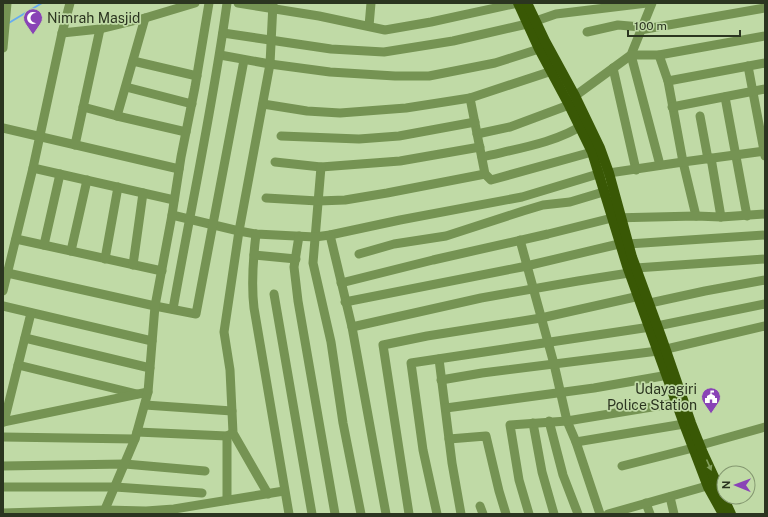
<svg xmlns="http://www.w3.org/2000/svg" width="768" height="517" font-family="'Public Sans',sans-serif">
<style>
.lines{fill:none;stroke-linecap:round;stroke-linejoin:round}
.stream{stroke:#66acf1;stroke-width:2}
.minor{stroke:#759353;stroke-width:9}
.major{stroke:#395805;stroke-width:10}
.oneway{fill:#83a05e}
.labels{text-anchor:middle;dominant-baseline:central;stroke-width:3.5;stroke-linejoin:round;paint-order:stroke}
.poi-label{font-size:14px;fill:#2b3520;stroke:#c0daa6;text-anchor:start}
</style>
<rect width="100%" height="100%" fill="#c0daa6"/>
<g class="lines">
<!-- stream -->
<path class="stream" d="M7,24L42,3"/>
<!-- minor -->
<g class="minor">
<path d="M238,3L319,16L385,30L431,22L518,3"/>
<path d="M369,26L371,3"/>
<path d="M640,30L765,8"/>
<path d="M587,32L618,25L641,27"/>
<path d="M62,33L100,29L145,18L195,3"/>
<path d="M223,33L331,49L384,52L453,41L527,24L556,14L647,3"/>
<path d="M3,48L7,3"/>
<path d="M220,55L270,64L330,72L395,76H429L495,63L539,49L543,43"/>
<path d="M659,55L668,81L683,162L696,216"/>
<path d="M133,61L197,76"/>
<path d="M748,66L765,156"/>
<path d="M613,68L636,170"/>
<path d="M668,81L765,63"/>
<path d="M126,87L192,104"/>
<path d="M725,97L747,216"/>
<path d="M470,98L485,174L491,180L592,152L598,149"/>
<path d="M263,104L307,111L340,113L406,108L470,98L552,71L557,68"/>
<path d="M83,107L117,116L145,18"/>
<path d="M672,107L765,89"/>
<path d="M117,116L186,132"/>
<path d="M700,116L708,159"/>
<path d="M3,128L179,169"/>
<path d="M477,134L510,127L569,105L575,96L631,55L652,3"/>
<path d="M281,136L359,139L399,136L475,122"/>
<path d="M75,145L100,29"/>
<path d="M482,157C515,149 557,143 586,123"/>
<path d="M711,158L721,217"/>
<path d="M275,162L321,167L400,161L480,147"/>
<path d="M660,165L631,55H659L765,36"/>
<path d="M321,167L313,263L331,342L343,423L361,514"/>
<path d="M33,168L174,200"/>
<path d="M266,198L318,201L345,200L387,193L485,174"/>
<path d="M172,215L239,231L256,234L315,237L330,235L400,220L522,197L598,174L609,173L683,162L765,151"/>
<path d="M256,234C253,259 251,283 254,308L289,514"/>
<path d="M330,235L352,327L386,514"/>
<path d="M299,236L294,267L298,301L335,514"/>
<path d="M16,239L162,271"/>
<path d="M520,240L554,364L567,421L576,442L600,514"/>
<path d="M628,244L765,235"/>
<path d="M44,245L60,174"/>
<path d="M71,251L87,180"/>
<path d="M359,254L394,244L446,236L523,211L543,205L570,202L610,190"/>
<path d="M254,255L296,259"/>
<path d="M105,259L118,187"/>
<path d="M133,265L143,193"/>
<path d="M3,272L155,306L196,314L244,60"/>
<path d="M341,283L433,260L548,234L612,218L696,216L721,217L765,214"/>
<path d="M3,291L33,168L62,33L70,3"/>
<path d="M274,294L312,514"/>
<path d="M345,302L522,267L619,244"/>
<path d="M3,306L152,341"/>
<path d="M643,306L650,303L705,291L765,280"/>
<path d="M173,309C191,207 213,106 227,3"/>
<path d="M352,327L481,298L578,281L629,273L636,268L765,259"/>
<path d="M25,338L150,368"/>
<path d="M439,359L452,463L461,514"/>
<path d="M18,365L137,394"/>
<path d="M441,380L482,373L658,351L765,326"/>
<path d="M145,405L232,411"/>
<path d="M446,408L594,388L674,374"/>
<path d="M549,421L563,475L578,514"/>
<path d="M3,422L148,392"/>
<path d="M4,422L31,313"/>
<path d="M533,423L542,472L554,514"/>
<path d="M137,432L227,436"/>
<path d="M3,437L135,439"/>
<path d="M449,439L486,436L499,491L506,514"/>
<path d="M576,442L690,423"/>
<path d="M3,466L125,464L205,471"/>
<path d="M622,466L693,448L701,445L765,427"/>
<path d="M3,487H115L202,493"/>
<path d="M268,494L233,433L230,370L224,332L239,231L270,64L273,3"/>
<path d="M670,497L674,514"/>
<path d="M227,500V436L231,434"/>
<path d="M646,503L650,514"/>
<path d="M480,506L483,514"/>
<path d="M3,513L105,510L146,511L174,509L284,491"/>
<path d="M103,514L135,439L148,392L155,306L172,215L181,157L195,87L209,3"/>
<path d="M409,514L383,345L427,336L541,318L644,295"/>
<path d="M437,514L423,450L411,363L657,326L765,304"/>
<path d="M529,514L519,480L510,425L567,421L682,402"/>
<path d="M608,514L714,484"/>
</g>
<!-- major -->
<g class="major">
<path d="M518,3L539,49L569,105L592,152L627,266L684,424L708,487L723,514"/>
<path d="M527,3L545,41L575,96L600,148L609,173L632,257L662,339L691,423L703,453L731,514"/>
</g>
</g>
<!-- one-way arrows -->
<defs><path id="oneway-solid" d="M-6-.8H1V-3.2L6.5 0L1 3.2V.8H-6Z"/></defs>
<use class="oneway" href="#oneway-solid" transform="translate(709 465) rotate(66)"/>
<!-- icons -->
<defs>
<symbol id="mosque-pin" viewBox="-11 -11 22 30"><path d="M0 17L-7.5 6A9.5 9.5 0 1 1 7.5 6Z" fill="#8943b6" stroke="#c0daa6"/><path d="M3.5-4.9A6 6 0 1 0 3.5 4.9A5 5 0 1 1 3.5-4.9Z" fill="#fff"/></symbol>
<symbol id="civic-pin" viewBox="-11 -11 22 30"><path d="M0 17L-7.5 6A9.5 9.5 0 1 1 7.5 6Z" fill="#8943b6" stroke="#c0daa6"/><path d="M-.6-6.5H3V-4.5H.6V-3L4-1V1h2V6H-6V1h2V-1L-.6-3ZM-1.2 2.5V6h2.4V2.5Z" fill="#fff"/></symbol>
</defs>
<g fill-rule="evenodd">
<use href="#mosque-pin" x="22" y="7" width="22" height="30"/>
<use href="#civic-pin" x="700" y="386" width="22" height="30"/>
</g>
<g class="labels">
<!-- poi labels -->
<g class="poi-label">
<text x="47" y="18">Nimrah Masjid</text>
<text x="697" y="389" text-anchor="end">Udayagiri<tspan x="697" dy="16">Police Station</tspan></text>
</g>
</g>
<!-- border -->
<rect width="768" height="517" fill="none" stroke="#2b3520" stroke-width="8"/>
<!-- north arrow -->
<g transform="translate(736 485) rotate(271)"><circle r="19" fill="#c0daa6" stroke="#849870"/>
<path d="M0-3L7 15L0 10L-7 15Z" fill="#8943b6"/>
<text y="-6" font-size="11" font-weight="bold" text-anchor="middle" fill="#2b3520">N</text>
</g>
<!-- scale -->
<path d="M628 30v6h112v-6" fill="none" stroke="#2b3520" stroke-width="2"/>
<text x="634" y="30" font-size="12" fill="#2b3520" stroke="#c0daa6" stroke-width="3" paint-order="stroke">100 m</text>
</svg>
